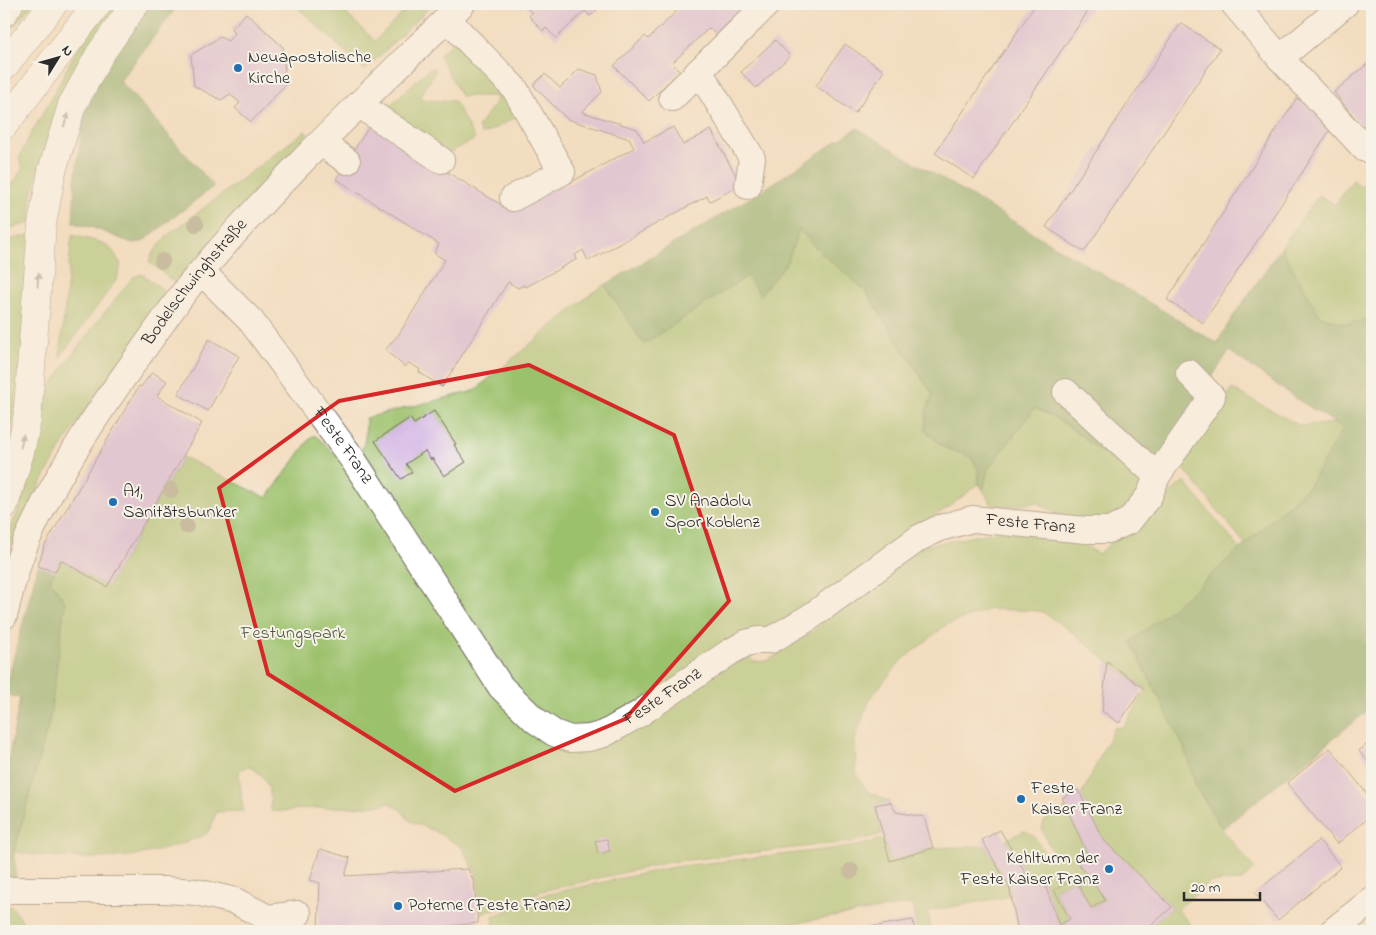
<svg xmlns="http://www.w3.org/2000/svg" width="1376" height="935" font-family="'Indie Flower',sans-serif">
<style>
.green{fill:#9cc16c;stroke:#64764c}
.forest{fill:#7da760;stroke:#546946}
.building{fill:#cfade7}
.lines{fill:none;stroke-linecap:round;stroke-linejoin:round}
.minor-casing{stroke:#71695f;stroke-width:28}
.highway-casing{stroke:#71695f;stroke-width:29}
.minor{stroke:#fff;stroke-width:26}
.highway{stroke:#fff;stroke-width:28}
.tree{fill:#989478}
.oneway{fill:#a0a0a0}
.marked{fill:none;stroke:#d62828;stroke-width:4;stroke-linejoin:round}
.poi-dot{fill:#1f6fb2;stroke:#f7f3e8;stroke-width:2}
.labels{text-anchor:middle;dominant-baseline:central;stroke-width:4;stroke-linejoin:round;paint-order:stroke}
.poi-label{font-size:18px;fill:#2b2b2b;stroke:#f7f3e8;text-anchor:start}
.street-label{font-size:18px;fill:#2b2b2b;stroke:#f7f3e8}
.park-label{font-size:18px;fill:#4d583e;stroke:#f7f3e8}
</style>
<rect width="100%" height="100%" fill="#f7f3e8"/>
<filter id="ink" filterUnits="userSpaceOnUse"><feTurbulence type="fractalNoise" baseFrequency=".02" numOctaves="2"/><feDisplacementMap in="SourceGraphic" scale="10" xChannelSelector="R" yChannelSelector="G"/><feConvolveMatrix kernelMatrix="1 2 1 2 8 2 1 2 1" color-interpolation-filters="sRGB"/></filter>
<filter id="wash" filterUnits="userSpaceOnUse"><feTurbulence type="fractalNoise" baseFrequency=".0096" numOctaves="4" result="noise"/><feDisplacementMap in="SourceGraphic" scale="20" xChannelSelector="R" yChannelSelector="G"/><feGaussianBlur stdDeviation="1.12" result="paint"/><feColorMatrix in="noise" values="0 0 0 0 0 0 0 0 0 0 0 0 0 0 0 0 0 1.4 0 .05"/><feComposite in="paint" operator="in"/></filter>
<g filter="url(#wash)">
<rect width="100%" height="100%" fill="#f3ddc0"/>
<!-- green -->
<g class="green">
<path d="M23,4H32L10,31L7,28Z"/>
<path d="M112,4H124L54,117L31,198L30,223L4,230V198L23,168L19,159L29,137L48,105L77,49Z"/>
<path d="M294,4H336L375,41L411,4H433L365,70Z"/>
<path d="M458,37L522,114L482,135L478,127L497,100L494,96H461L439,55Z"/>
<path d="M434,68L436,70L420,97L422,100L454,101L475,139L444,156L382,113L429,69Z"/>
<path d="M305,131L308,134L202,252L176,284L149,262L152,254L167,236Z"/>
<path d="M1372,178V319L1346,324L1320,316L1281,248L1319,195L1335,205L1353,180L1361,187Z"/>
<path d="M799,229L818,250L865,290L933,395L926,411L943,447C968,455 978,455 979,484L951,505L775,627L745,651L753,662L767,661L810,633L921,547L1000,531L1074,538L1098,554L1184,481L1240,549L1198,587L1131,642L1184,747L1196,787L1222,829L1254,868L1242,881L1210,882L1177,909L1196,931H1145L1172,907L1103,839L1081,796L1114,728L1123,727L1147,690L1107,661L1074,633L1041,611L990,609L946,625L901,661L870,698L855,739L856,774L867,791L890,802L875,805L882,834L856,841L670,862L542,891L482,914L476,873L462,847L435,831L410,821L400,809L389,803C361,809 331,806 302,809C290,810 283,812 271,811C271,788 268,780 250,766L241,769L239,774L243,811L216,812C214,819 212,827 207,833C202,837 192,839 186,842C132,863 70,860 14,852L50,717L65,602L50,580L61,560L107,587L183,457L267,498L312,436H316L347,465C367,451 365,441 366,418L474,391L593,292L605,285L644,344L747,276L760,294L787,262Z"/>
<path d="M30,235L21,360L11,438L4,448L7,380L4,356V241Z"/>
<path d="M72,235L103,243L112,250L121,264L117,279L60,357Z"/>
<path d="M142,274L168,294C106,381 40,464 4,566V546L31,477L47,394C71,352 104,314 133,277Z"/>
<path d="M1232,389L1300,426L1335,423L1344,428L1309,486L1245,544L1180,464Z"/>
<path d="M1035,408L1066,424L1100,451L1148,484L1110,523L1062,516L1037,502L1010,507L992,505L983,490L988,469Z"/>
<path d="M1067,808L1087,853L1077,860L1105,900L1091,908L1074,879L1054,890L1070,919L1059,925L1043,879L1031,882L1006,840L1024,831L1033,835L1049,860L1055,857L1042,830L1044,821Z"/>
<path d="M883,839L890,860L933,848L985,846L1009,886L1011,896L928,911L931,931H917L912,904L746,931H446L494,926L493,916L544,895L673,867L858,846Z"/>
<path d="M11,906L30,931H4V907Z"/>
</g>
<!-- forest -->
<g class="forest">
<path d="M151,4H179L120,81L214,186L142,242L132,243L91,227L73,223L75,181L84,115L106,64Z"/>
<path d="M857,128L1217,343L1230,321L1281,248L1320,316L1346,324L1372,319V707L1222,829L1196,786L1184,747L1131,642L1198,587L1309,486L1343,428L1300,401L1229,351L1157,462L1148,484L1100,451L1066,424L1035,408L988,469L983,490L979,484V469L970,456L943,447L926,431V411L933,395L865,290L818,250L799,229L787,262L760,295L747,276L644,344L605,285L763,190Z"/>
<path d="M38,566L55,572L50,580L65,602L50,717L14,852L16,878L4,877V782L20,698L4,694Z"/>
</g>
<g id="blocks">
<!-- building -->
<g class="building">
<path d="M523,4H594L592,5L597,10L590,16L585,11L556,38L546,28L543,31L529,16L532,13Z"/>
<path d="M684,4L747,5L716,35L709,28L672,63L680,71L649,101L614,66L645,36L648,39Z"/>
<path d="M1036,4H1093L974,179L935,153Z"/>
<path d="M246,13L284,48L276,56L284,62L285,70L278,77L286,84L251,122L235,108L240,103L230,94L221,100L194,86L191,55L220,37L228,41L235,33L231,29Z"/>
<path d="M1181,23L1220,49L1084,252L1046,227Z"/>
<path d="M775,40L790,56L756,88L741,72Z"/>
<path d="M845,44L884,71L855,113L816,86Z"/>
<path d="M1372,60V118L1362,127L1334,92Z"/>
<path d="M579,69L597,75L602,92L582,112L637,129L644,142L673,127L683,145L711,130L741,185L710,201L707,196L588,261L583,250L575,255L577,259L526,287L524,285L518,288L508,282L442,387L419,372L420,369L409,363L405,367L385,350L399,334L445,260L434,253L439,244L336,179L370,125L508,209L559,183L562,187L634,148L630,139L567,119L533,85L545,74L560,88Z"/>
<path d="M1297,98L1334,124L1203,323L1167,300Z"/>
<path d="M209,339L239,356L208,411L178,394Z"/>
<path d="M152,372L167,381L157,396L202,423L107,587L61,560L55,572L38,566L44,547L139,386L141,387Z"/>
<path d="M434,411L456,444L454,445L466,462L444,476L432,458L431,460L425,451L406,464L412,472L401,479L375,441L410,418L414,424Z"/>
<path d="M1107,661L1143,688L1119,723L1102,711Z"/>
<path d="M1372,740V767L1359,751Z"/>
<path d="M1330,748L1372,800V815L1337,844L1287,783Z"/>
<path d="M1078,790L1103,839L1172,907L1145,931H1018L1009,886L982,840L1000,830L1031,882L1043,879L1059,925L1070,919L1054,890L1075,879L1091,908L1105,900L1076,860L1087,853L1062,798Z"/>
<path d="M890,802L896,812L924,817L933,848L890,861L875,805Z"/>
<path d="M607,839L610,851L598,854L595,841Z"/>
<path d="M1319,840L1341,867L1278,920L1255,893Z"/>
<path d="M320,849L350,858L345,876L468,869L474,882L478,923L399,931H318L320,883L310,880Z"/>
<path d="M913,920L915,931H851V930Z"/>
</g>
</g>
</g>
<g filter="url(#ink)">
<use href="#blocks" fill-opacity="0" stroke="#71695f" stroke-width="1"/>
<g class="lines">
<defs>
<g id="minor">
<path d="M1234,4L1280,58L1365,149"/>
<path d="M447,19L515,89L562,172L513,198"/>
<path d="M1280,58L1345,4"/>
<path d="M699,71L752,158L748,186"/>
<path d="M672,98L767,4"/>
<path d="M360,103L371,113L441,160"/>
<path d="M323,141L333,151L347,161"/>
<path id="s1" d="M202,272L251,321L354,461L501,687L535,720L554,733L570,739L589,738L604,734L639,714L730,652L746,643L759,640H771L783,633L810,617L919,538L940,528L972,519L1086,530H1109L1129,521L1149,496L1157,476L1212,397L1189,373"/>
<path d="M1066,392L1157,476"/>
<path id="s2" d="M4,616C10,591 16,565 26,542C54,479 92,420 132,365C151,339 169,312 189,286C272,185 369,95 462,4"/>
<path d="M4,890H166L196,892L235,901L268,918L298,914"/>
<path d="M1333,931L1372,900"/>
</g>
<g id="highway">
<path d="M4,12L9,4"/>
<path d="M4,66L53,4"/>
<path d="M4,125L97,4"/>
<path d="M4,505L20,452L27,420L42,224L52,171L72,105L100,54L135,4"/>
</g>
</defs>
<!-- minor casing -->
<use href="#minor" class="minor-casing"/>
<!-- highway casing -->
<use href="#highway" class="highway-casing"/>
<!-- minor -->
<use href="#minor" class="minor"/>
<!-- highway -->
<use href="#highway" class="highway"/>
</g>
<!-- trees -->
<g class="tree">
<circle cx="196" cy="224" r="8"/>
<circle cx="162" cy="261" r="8"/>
<circle cx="171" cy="490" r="8"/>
<circle cx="186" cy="526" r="8"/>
<circle cx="851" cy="871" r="8"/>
</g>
<!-- one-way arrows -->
<defs><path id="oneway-solid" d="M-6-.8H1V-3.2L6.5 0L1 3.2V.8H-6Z" transform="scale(1.25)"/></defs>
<g class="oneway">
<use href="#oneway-solid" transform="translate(66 120) rotate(-71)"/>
<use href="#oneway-solid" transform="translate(38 280) rotate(-86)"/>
<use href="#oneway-solid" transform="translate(22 441) rotate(-79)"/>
</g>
</g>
<!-- marked area -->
<path d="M0 0H1376V935H0ZM529,365L674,435L729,601L625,719L455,791L268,674L219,488L339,401Z" fill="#f3ddc0" fill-opacity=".55" fill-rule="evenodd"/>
<path class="marked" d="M529,365L674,435L729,601L625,719L455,791L268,674L219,488L339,401Z"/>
<!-- markers -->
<g class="poi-dot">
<circle cx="238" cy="68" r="5"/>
<circle cx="113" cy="502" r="5"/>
<circle cx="655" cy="512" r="5"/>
<circle cx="1021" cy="799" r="5"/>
<circle cx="1109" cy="869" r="5"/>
<circle cx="398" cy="906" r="5"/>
</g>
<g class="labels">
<!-- poi labels -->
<g class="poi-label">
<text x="248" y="58">Neuapostolische<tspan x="248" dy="21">Kirche</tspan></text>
<text x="123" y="492">A1,<tspan x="123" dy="21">Sanitätsbunker</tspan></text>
<text x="665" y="502">SV Anadolu<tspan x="665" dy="21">Spor Koblenz</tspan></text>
<text x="1031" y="789">Feste<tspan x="1031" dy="21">Kaiser Franz</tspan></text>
<text x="1099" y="859" text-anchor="end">Kehlturm der<tspan x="1099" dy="21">Feste Kaiser Franz</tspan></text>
<text x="408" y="906">Poterne (Feste Franz)</text>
</g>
<!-- street labels -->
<g class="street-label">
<text stroke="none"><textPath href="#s2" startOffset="388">Bodelschwinghstraße</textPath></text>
<text stroke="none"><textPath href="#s1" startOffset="224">Feste Franz</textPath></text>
<text stroke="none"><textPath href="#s1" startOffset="1124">Feste Franz</textPath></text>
<text stroke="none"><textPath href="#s1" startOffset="704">Feste Franz</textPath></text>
</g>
<!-- park labels -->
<g class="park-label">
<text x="293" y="634">Festungspark</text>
</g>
</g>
<!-- margin -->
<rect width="1376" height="935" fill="none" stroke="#f7f3e8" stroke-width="20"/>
<!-- north arrow -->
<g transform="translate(58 58) rotate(53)" stroke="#f7f3e8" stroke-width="4" paint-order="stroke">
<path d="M0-4L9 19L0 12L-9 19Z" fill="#2b2b2b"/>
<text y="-8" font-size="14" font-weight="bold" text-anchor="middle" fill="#2b2b2b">N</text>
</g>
<!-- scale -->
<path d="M1184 892v8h76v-8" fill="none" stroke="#2b2b2b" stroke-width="2.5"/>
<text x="1191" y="892" font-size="15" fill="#2b2b2b" stroke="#f7f3e8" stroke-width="4" paint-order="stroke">20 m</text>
</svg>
